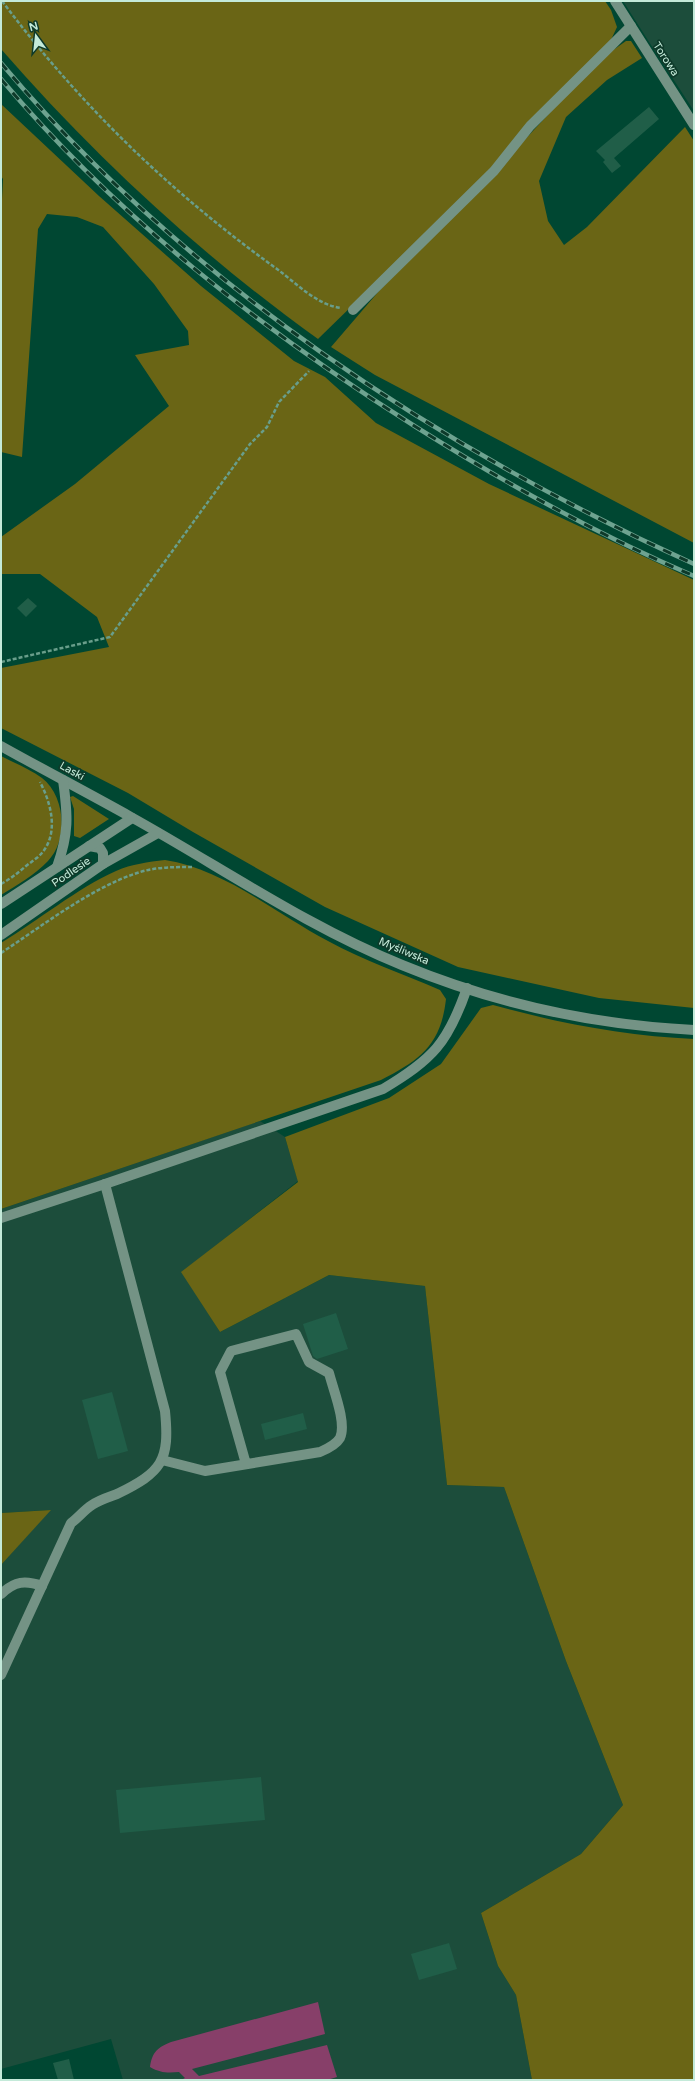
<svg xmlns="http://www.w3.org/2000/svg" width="695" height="2081" font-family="'Varela Round',sans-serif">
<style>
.built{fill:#1c4d3b}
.green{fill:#6a6515}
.water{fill:#873f69}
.building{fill:#205e48}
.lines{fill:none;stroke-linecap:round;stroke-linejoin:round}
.path{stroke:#699e8b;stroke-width:2.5;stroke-dasharray:4 2;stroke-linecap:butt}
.minor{stroke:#749385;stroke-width:10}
.rail-casing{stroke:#6ea390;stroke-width:4.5}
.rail{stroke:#0e3a2a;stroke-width:3;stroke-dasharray:9;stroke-linecap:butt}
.labels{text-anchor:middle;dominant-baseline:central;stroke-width:3.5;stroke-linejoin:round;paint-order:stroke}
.street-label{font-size:11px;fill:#c4ead9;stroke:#0e3a2a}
</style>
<rect width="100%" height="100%" fill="#004732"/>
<!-- built -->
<g class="built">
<path d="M623,1H694V111L651,45Z"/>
<path d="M260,1121L285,1137L298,1181L182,1272L220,1332L329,1275L425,1286L447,1485L504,1487L566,1661L623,1805L581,1854L481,1913L498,1966L516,1995L532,2080H123L111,2039L1,2069V1565L50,1510L1,1513V1209Z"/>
</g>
<!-- green -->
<g class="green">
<path d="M1,1H605L611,10L617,27L610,42L484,177L318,339C201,255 95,157 1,49Z"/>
<path d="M626,41H631L642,58L607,80L566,117L539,181L548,221L564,245L587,227L685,127L694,141V543L375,375L331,347L379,291L464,205L558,104L609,53Z"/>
<path d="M1,104L99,196L201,286L294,361L325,377L376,423L489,484L694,580V1008L599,998L458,967L325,907L193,832L128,793L1,728V668L109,647L97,617L40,574H1V537L75,484L169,406L135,355L189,345L188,331L154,284L103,227L77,217L47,214L38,229L22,457L1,452V219L3,179L1,176Z"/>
<path d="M1,756C14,763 30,769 42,778C65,796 69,839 48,861C35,875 17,885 1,895Z"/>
<path d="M73,796L109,819L80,838L74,836V809L70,797Z"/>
<path d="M165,860C224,869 275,913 328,941C363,960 403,974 440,990L446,999C441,1045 420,1060 381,1080L1,1209V943C39,920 76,889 116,871C132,864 148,862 165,860Z"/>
<path d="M493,1005C557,1023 627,1036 694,1039V2080H532L516,1995L498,1966L481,1913L581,1854L623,1805L566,1661L504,1487L447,1485L425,1286L329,1275L220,1332L181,1272L298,1182L285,1137L389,1098L441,1064L481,1008Z"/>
<path d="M51,1510L1,1565V1513Z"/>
</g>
<!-- water -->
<path class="water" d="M318,2002L325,2034L192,2069L199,2076L327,2045L337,2077L327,2080H181L185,2078L179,2072C168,2073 160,2073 150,2067C152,2052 158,2047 171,2042Z"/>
<!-- building -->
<g class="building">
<path d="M649,107L659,119L614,158L621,166L612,173L603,162L605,160L596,151Z"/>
<path d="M28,598L37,606L26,617L17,608Z"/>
<path d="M336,1313L348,1349L317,1359L313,1356L303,1324Z"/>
<path d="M112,1392L128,1451L98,1459L82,1400Z"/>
<path d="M303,1413L307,1429L265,1440L261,1424Z"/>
<path d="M261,1777L265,1820L120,1833L116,1790Z"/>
<path d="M449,1943L457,1969L419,1980L411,1954Z"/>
<path d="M69,2059L74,2080H58L53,2063Z"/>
</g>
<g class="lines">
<!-- path -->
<g class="path">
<path d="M2,1C81,106 170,192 277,269C296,283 317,305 341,308"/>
<path d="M1,662L110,637L250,444L267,427L279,402L309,371"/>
<path d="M1,884C10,879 18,873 26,866C30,863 34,860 38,857C60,837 52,805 40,782"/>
<path d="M1,953C42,926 91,888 137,873C155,867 173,867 192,867"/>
</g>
<!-- minor -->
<g class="minor">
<path d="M615,1L694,125"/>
<path d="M353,310L494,171L530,126L631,26"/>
<path d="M1,746C44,770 88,793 131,817C221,867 306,926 402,965C494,1003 595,1025 694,1030"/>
<path d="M89,846L100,848L103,853V864"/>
<path d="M57,867C69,833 68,816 63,780"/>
<path d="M1,904L132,818"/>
<path d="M1,935L103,864L158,833"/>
<path d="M1,1218L105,1184"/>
<path d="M162,1460L205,1471L320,1452C327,1449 336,1445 340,1438C347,1423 333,1389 329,1373L309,1362L296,1334L231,1351L220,1372L246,1464"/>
<path d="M1,1594C15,1581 25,1580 42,1586"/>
<path d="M1,1675L71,1523C78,1518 84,1510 92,1505C99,1500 109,1497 117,1494C162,1472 170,1461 165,1411L105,1184L383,1089C433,1059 448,1043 467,988"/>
</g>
<defs>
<g id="rail">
<path d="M1,63C183,280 438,448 694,564"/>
<path d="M1,79C119,219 262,330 416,427C505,483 598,535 694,576"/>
</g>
</defs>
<!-- rail casing -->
<use href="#rail" class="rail-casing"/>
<!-- rail -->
<use href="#rail" class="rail"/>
</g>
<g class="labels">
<!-- street labels -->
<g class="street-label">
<text transform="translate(666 59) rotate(57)">Torowa</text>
<text transform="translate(72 771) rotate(29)">Laski</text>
<text transform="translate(71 872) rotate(-34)">Podlesie</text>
<text transform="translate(404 951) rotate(23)">Myśliwska</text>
</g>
</g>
<!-- border -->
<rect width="695" height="2081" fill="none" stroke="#c4ead9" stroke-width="4"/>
<!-- north arrow -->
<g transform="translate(36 36) rotate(345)" stroke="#0e3a2a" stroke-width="3" paint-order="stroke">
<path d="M0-3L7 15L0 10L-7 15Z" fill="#c4ead9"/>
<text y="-6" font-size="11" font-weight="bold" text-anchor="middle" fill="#c4ead9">N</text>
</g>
</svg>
